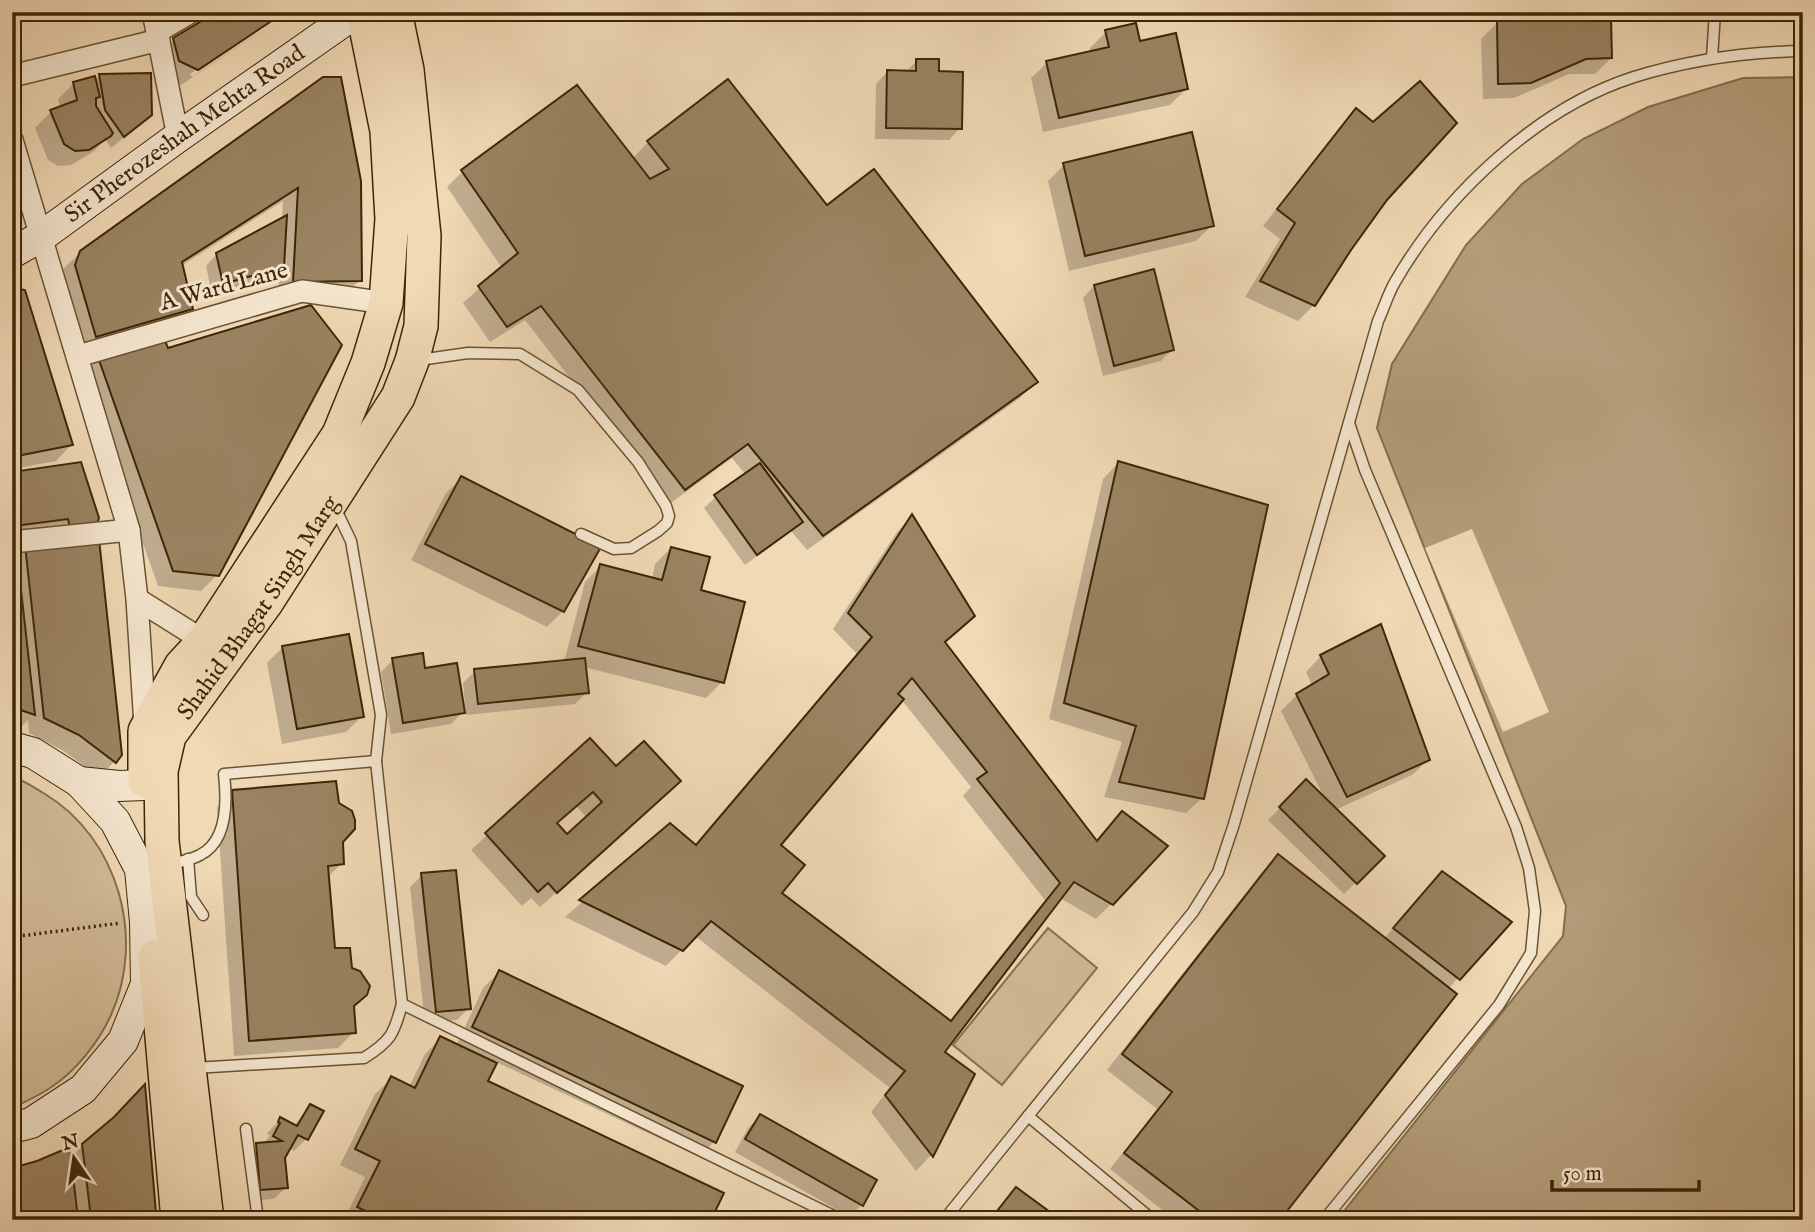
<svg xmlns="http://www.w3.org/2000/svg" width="1815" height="1232" font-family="'IM FELL English',serif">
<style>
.green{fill:#d2bb97;stroke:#88704e;stroke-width:2}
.water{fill:#b39c79;stroke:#846d4b;stroke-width:2}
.pier{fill:#f0d9b5}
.shadow{fill:#0003;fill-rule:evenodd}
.building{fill:#9a8361;stroke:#3d2605;stroke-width:2;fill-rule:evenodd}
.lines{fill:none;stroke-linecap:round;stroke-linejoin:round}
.lane-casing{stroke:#6a5331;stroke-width:13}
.street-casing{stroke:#6a5331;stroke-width:24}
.secondary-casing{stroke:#3d2605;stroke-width:32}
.primary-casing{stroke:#3d2605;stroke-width:36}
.path{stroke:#3d2605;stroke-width:3.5;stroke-dasharray:2 3.5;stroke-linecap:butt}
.lane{stroke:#f5e6cf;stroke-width:10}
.street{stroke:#f5e6cf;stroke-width:21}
.secondary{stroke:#f5e6cf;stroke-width:30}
.primary{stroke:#f0d9b5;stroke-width:33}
.labels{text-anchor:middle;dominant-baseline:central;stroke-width:6;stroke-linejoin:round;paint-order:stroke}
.street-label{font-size:24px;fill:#3d2605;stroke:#f5e6cf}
</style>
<rect width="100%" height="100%" fill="#f0d9b5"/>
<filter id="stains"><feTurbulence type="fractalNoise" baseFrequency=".00286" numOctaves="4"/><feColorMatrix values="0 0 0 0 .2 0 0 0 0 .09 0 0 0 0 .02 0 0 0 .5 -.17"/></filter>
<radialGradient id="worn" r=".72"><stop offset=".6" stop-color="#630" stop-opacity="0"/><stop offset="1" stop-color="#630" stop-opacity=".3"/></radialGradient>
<!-- green -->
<g class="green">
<path d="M12,777C24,780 35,788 45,794C118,838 146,938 111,1015C99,1042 75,1072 50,1088C38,1096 25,1102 12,1108Z"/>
<path d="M1048,928L1097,968L1002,1085L953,1045Z"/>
</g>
<!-- water -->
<path class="water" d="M1803,77V1220H1337L1563,936L1566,906L1377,428L1392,364L1466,245L1522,184L1583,139L1648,107L1743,78Z"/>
<!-- pier -->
<path class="pier" d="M1472,529L1549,712L1503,732L1425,548Z"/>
<!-- shadow -->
<g class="shadow">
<path d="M281,12L190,74L192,77L290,12L181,85L164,77L158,55L174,39Z"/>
<path d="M1497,23L1611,58L1595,74H1569L1514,98L1483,99L1481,39Z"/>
<path d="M1106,32L1139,43L1186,89L1170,105L1043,132L1031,78L1047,63L1091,53L1090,48Z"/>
<path d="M917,61L937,73L960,128L949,140L875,139L876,84L887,72H905Z"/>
<path d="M100,75L151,114L111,148L105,139L93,152L71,165L58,166L48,160L35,128L51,112L60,108L58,99L74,83L94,81Z"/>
<path d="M323,79L360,280L344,296L278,297L279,269L270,278L212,295L206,266L217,254L282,220L283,201L181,266L191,308L175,324L80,352L60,282L64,268L81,252Z"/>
<path d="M1356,111L1386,199L1349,249L1314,305L1298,321L1245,297L1280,239L1263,226L1341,126Z"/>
<path d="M648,142L827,207L1035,382L1020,398L807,550L791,531L745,565L704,508L716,497L746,475L732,458L668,505L525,320L490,342L463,303L502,268L447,187L463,171L632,159Z"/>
<path d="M1064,165L1212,225L1196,241L1069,271L1048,181Z"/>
<path d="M1094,286L1172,350L1161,361L1103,376L1083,298Z"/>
<path d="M12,292L71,445L56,461L12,469Z"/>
<path d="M99,358L217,575L201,591L158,586L83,374Z"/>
<path d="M1118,463L1202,798L1186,813L1104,797L1122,742L1049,719L1103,479Z"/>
<path d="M12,474L94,525L12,536Z"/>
<path d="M462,478L598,548L563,611L547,627L411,560L446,493Z"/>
<path d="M912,516L944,643L1096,842L1122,813L1112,903L1096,919L1060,898L942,1053L973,1075L931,1155L916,1171L871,1112L890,1088L695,936L666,966L565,917L670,825L695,846L857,654L833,629L897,532ZM901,699L971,787L963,796L1045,900L949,1022L780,893L779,845Z"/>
<path d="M26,546L114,762L99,777L64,751L29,733L28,720L18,730L12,728V548L16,556Z"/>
<path d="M671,548L699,591L722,682L706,698L584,667L587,692L575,704L466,715L463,683L475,671L564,662L585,582L601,566L652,579L655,564Z"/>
<path d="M283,647L362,716L346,732L282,744L267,663Z"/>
<path d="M1321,656L1428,760L1412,775L1335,810L1382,856L1344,894L1268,820L1306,782L1325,799L1281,711L1297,695L1312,686L1306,672Z"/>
<path d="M393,660L424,670L463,712L451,724L391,734L381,672Z"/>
<path d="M590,741L616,768L663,797L540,907L531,898L522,906L471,850ZM576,806L587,818L566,836L556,824Z"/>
<path d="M233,791L341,841L342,863L327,878L333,950L354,1032L338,1048L234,1056L217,807Z"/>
<path d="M1278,857L1384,939L1427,889L1458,978L1448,989L1278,1220H1175L1110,1169L1157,1109L1107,1070L1262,872Z"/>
<path d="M422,875L469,1008L457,1020L425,1023L410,887Z"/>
<path d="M499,972L714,1142L699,1157L496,1062L486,1082L709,1220H344L365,1177L340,1165L375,1094L391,1079L409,1087L425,1054L441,1038L456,1046L483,988Z"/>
<path d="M310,1106L306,1139L294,1151L289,1148L283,1158L286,1187L274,1199L249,1201L245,1156L257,1145L264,1144L270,1135L267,1134L269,1131L281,1119L294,1126Z"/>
<path d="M760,1116L861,1205L850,1217L735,1152L748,1128Z"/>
<path d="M83,1145L154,1212L147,1220H12Z"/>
</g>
<!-- building -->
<g class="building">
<path d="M217,12H285L198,70L179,61L173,38Z"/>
<path d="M1611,18L1612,58L1586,59L1531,83L1498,84L1497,21Z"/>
<path d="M1136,23L1140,41L1176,33L1188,89L1059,118L1046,61L1109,47L1105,30Z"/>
<path d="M916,59H939V71L963,72L962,129L886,128L887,70L916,71Z"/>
<path d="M151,73L152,115L124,137L105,110L99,74Z"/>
<path d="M95,76L100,97L96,98V106L113,133L111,136L89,150L75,151L64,144L50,110L77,100L73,82Z"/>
<path d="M323,77H341L361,181L362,281L293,282L298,188L182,262L193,309L96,337L75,265L80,251Z"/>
<path d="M728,79L827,205L874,169L1038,382L823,536L748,444L685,490L541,306L507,327L478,286L518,253L461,170L577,85L650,179L669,169L647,141Z"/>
<path d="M1420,81L1457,123L1387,200L1351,250L1315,306L1260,281L1295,223L1277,209L1356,108L1373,122Z"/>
<path d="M1192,132L1214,226L1085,256L1063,163Z"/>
<path d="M287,215L284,267L223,284L216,253Z"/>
<path d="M1154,269L1174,350L1114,366L1094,285Z"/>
<path d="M15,288L25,290L73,445L12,457V290Z"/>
<path d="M311,305L342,345L219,576L173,571L98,357L164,338L168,348Z"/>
<path d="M1118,461L1268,505L1204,799L1119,782L1136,726L1064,703Z"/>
<path d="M81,462L99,518L96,526L70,528L68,519L14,526L12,472Z"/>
<path d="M760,463L803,522L757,555L714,495Z"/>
<path d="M461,476L601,547L564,612L425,544Z"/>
<path d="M912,514L975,616L945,642L1097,841L1122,811L1168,846L1113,905L1074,882L945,1052L975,1074L933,1157L885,1095L905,1071L711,921L683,951L579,900L670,823L696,845L872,637L848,613ZM912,678L987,772L977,779L1060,883L951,1021L782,893L805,865L781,845L904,699L898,694Z"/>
<path d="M99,539L122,755L116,763L79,735L44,718L25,545Z"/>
<path d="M16,545L35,715L12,707V546Z"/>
<path d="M671,547L710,557L701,590L745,602L724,683L578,646L600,564L662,580Z"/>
<path d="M1381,624L1430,760L1347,797L1296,694L1329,674L1320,655Z"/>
<path d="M349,634L364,717L297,729L282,646Z"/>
<path d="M423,653L425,668L457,663L465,713L403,723L392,658Z"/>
<path d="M585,658L589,693L478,704L474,669Z"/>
<path d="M590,738L616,766L644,741L681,781L557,893L548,883L538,892L485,833ZM593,792L602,802L567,834L557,823Z"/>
<path d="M1306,779L1385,856L1357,884L1279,807Z"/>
<path d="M336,781L339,803L352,811L355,820V829L343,842L344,864L328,866L335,948H350L352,968L360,971L370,986L367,995L354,1006L356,1033L249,1041L232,790Z"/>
<path d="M1278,854L1457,994L1280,1220H1211L1124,1153L1172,1092L1122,1054Z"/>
<path d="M456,870L471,1009L436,1012L421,873Z"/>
<path d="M1442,871L1512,922L1460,980L1393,928Z"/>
<path d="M499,970L743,1086L716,1143L472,1027Z"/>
<path d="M440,1036L497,1063L488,1081L724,1193L711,1220H443L425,1211L421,1220H385L357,1207L380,1161L355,1149L391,1076L415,1088Z"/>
<path d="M145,1084L156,1213L91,1218L82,1144L114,1117Z"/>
<path d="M310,1104L324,1111L308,1140L298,1135L285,1158L288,1188L260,1190L256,1143L282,1141L273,1136L280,1123L278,1122L280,1117L297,1126Z"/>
<path d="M760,1114L877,1180L863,1206L745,1139Z"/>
<path d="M70,1147L78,1220H12V1168L37,1161Z"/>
<path d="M1016,1187L1061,1220H990Z"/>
</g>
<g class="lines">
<defs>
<g id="lane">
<path d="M1712,58L1715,12"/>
<path d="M419,360L468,353L520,354L578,390L638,462L666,506L669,516L667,523L658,531L631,548L614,549L581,534"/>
<path d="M333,509L339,516L351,541L381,715L376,761"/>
<path d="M188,859L191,897L203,915"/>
<path d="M168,865C178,862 191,860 200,855C228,841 227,800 224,774L376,761L402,1004C394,1034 391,1041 364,1058L194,1068"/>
<path d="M402,1004L842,1220"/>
<path d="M1028,1116L1153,1220"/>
<path d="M246,1129L258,1220"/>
<path d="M944,1220L1193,912L1218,872L1234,824L1378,321C1384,308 1388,294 1395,282C1445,195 1537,108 1634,77C1689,60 1745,52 1803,51"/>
<path d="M1324,1220L1499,1005L1531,953L1535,911L1529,868L1516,827L1365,470L1349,423"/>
</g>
<g id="street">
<path d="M153,12L178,137"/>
<path d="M157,32L191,12"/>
<path d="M12,76L159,40"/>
<path d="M12,140L129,530L137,599L145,726"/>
<path d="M78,356L302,291L386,303"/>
<path d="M12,542L129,530"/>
<path d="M137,599L204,641"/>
</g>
<g id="secondary">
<path id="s1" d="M12,253L42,236L178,137L357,12"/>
<path d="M12,747L33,753L79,782L115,821L140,869L145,922L146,984L123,1041L83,1089L31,1123L12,1128"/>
<path d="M79,782L119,786L144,785"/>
</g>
<g id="primary">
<path d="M145,781V731L181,666L204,641L339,434L368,363L386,303L392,219L387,131L363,12"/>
<path d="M155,957L178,1220"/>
<path id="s2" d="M207,1220L162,841L161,771L169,736L266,603L398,397L412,361L421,326L424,236L407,70L395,12"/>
</g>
</defs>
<!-- lane casing -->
<use href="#lane" class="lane-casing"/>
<!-- street casing -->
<use href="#street" class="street-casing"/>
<!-- secondary casing -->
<use href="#secondary" class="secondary-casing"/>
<!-- primary casing -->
<use href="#primary" class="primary-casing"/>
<!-- path -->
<path class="path" d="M12,937L121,923"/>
<!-- lane -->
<use href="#lane" class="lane"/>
<!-- street -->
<use href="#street" class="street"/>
<!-- secondary -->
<use href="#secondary" class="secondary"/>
<!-- primary -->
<use href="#primary" class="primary"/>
</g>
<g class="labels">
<!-- street labels -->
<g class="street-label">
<text stroke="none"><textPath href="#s1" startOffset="210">Sir Pherozeshah Mehta Road</textPath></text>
<text transform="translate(224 287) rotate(-15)">A Ward Lane</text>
<text stroke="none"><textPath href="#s2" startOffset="644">Shahid Bhagat Singh Marg</textPath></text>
</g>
</g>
<!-- margin -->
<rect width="1815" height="1232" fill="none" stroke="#f0d9b5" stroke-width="42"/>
<rect x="14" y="14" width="1787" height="1204" fill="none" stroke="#3d2605" stroke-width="3.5"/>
<rect x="21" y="21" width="1773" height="1190" fill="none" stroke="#3d2605" stroke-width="2"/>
<!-- north arrow -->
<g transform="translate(74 1158) rotate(347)" stroke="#f5e6cf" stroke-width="5" paint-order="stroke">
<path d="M0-5L12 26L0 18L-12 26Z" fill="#3d2605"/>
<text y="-10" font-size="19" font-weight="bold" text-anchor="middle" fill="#3d2605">N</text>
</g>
<!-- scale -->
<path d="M1552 1180v10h147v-10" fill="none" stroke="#3d2605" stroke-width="3.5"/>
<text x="1563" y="1180" font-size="21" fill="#3d2605" stroke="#f5e6cf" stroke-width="5" paint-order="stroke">50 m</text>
<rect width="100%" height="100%" filter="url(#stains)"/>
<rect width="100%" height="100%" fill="url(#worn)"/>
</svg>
